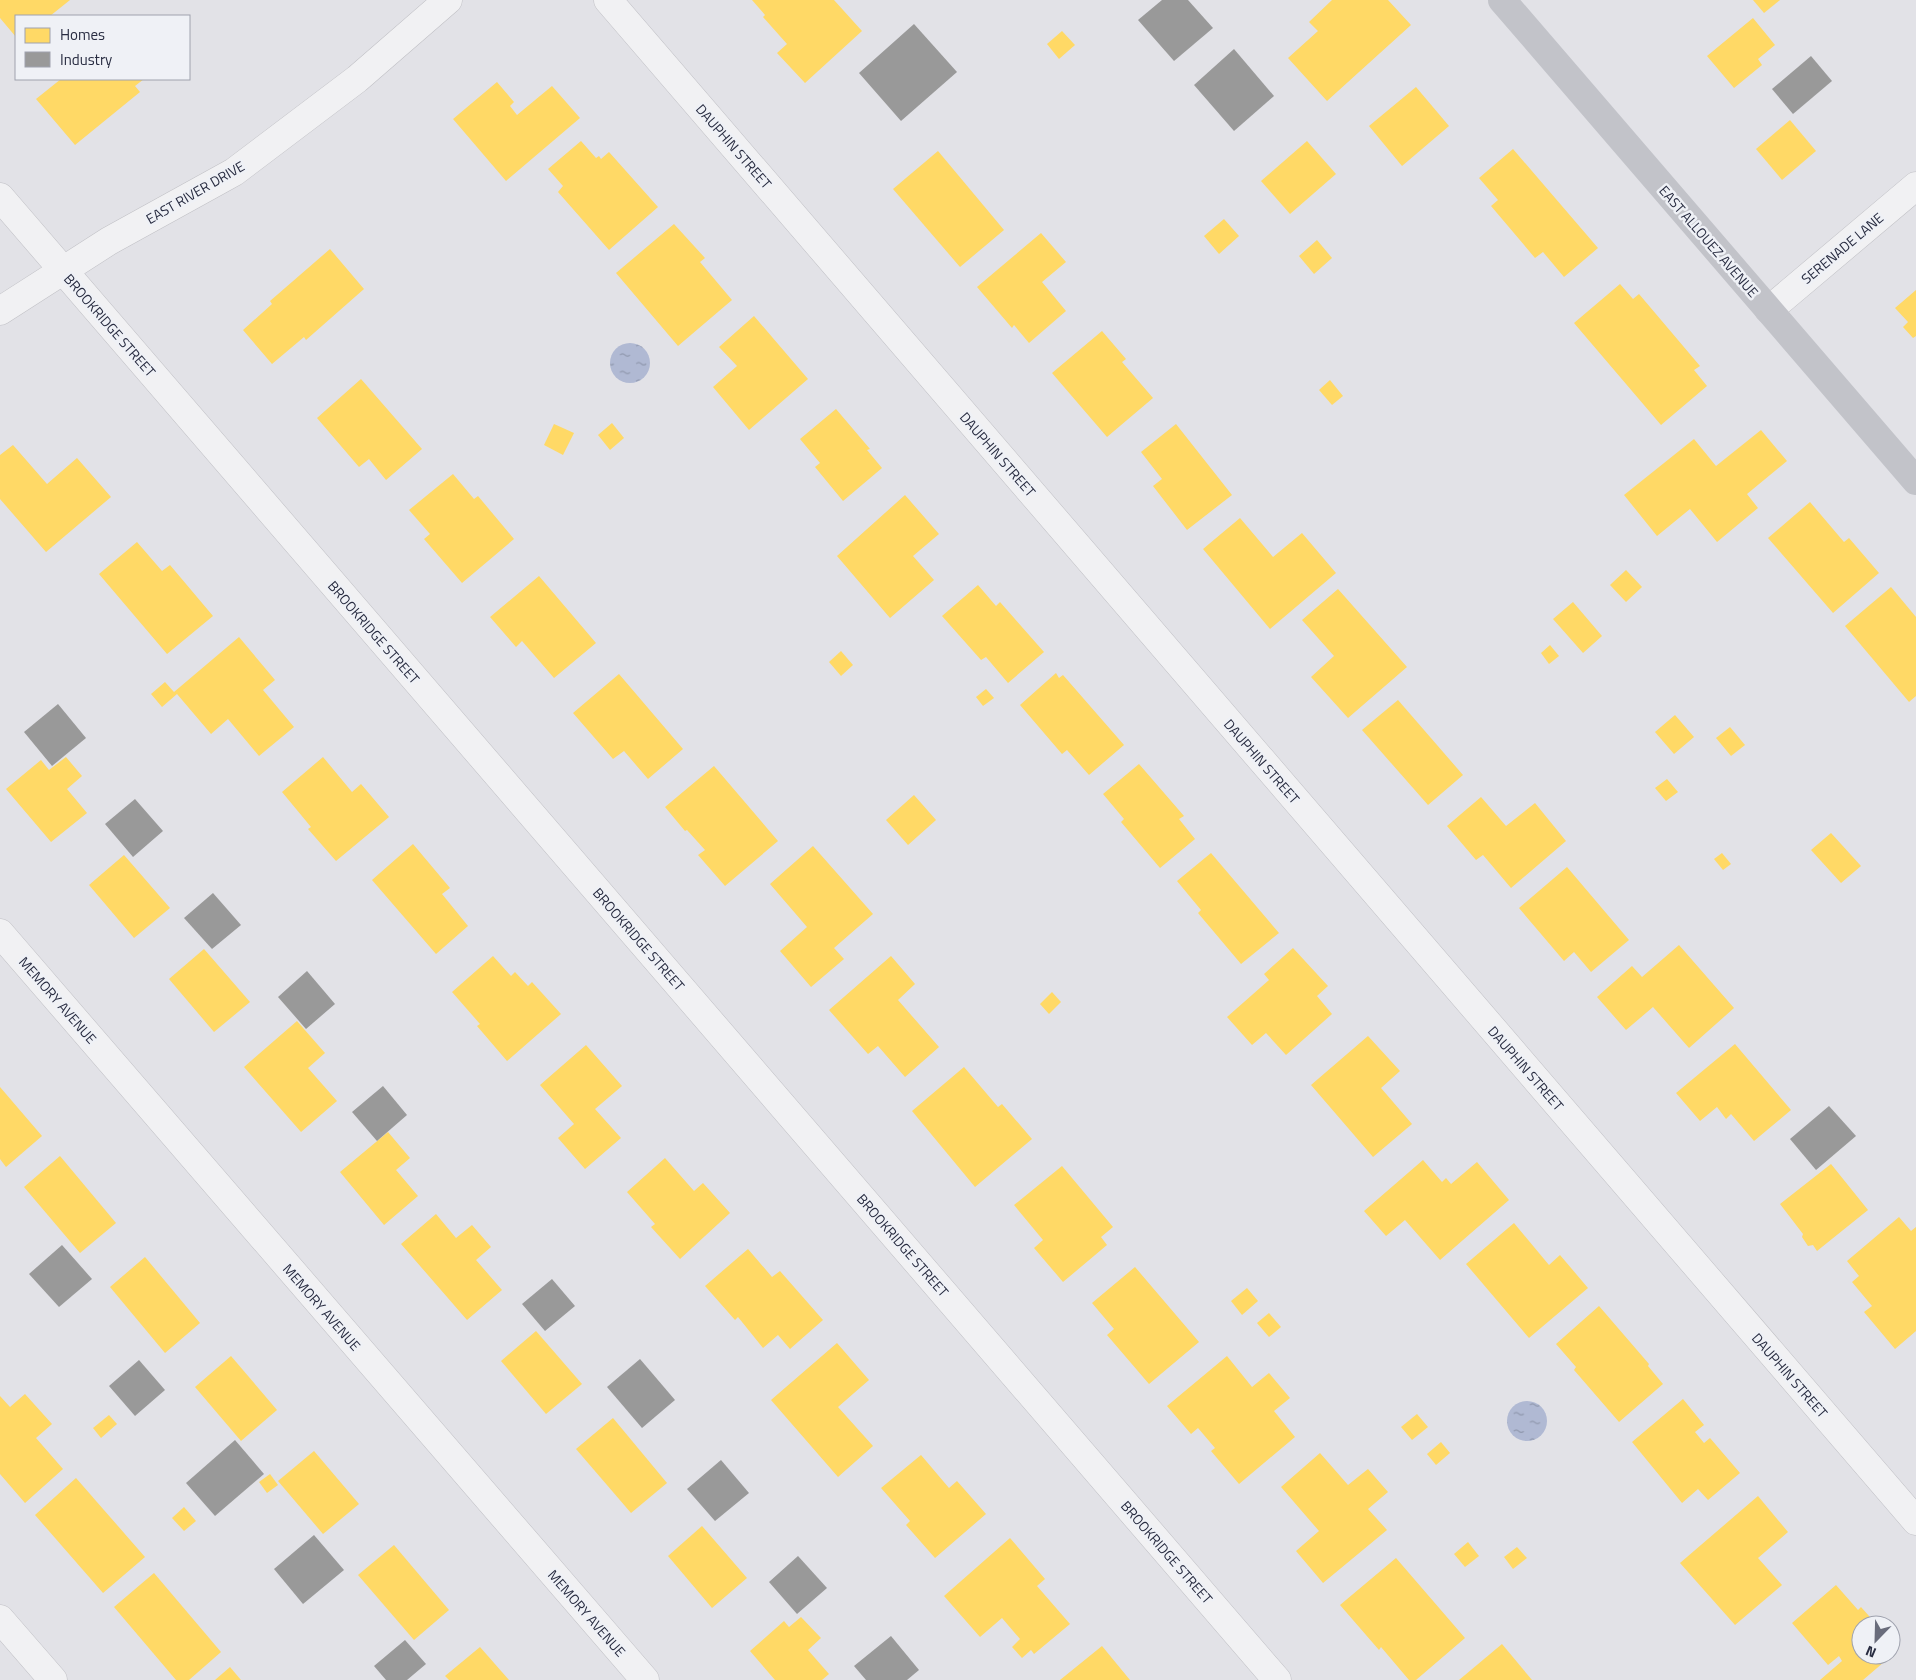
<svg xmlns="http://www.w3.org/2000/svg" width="1916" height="1680" font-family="'Titillium Web',sans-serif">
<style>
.water{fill:url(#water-ripples)}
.homes{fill:#ffd966}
.industry{fill:#999}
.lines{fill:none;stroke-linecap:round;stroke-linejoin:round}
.street-casing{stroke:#c0c0c5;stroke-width:29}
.street{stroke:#f1f1f3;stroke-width:28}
.secondary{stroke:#c2c3c9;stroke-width:28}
.labels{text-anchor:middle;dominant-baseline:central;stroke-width:5;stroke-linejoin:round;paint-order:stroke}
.street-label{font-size:14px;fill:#282c41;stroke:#eff1f6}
</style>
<defs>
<pattern id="water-ripples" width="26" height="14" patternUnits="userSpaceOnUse" patternTransform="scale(1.25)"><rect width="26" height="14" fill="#b0b9d3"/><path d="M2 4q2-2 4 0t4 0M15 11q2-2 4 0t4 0" fill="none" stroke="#8f97ad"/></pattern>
</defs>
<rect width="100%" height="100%" fill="#e2e2e7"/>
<!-- water -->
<g class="water">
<circle cx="630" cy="363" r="20"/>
<circle cx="1527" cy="1421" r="20"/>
</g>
<!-- homes -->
<g class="homes">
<path d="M0,0H70L50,16H16V37L0,18Z"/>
<path d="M752,0H834L862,31L805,83L777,53L787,44L763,17L765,15Z"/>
<path d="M1332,0H1388L1411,25L1327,101L1288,58L1318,31L1309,22Z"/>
<path d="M1753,0H1780L1764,13Z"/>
<path d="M1753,18L1775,45L1758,59L1762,65L1734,88L1707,56Z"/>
<path d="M1062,31L1075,45L1059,59L1047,44Z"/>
<path d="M61,79H144L135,86L140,92L75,145L36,99Z"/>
<path d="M497,82L514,102L510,106L517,115L552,86L580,118L506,181L453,119Z"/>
<path d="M1416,87L1449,126L1402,166L1369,126Z"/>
<path d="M1790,120L1816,151L1782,180L1756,149Z"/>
<path d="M581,141L596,158L599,156L601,159L609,152L658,207L609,250L558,192L563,186L548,169Z"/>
<path d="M1307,141L1336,174L1290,214L1261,181Z"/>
<path d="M1513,149L1598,248L1564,277L1543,252L1535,258L1491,206L1498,200L1479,178Z"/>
<path d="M938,151L1004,230L960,267L893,189Z"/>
<path d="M1224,219L1239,236L1219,254L1204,236Z"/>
<path d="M674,224L705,258L700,262L732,300L678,346L616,273Z"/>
<path d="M1041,233L1066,262L1042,282L1066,311L1029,343L1014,325L1012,328L977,287Z"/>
<path d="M1317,240L1332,258L1314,274L1299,256Z"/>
<path d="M330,249L364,289L306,340L304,337L272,364L243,330L272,304L270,301Z"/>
<path d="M1620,284L1633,299L1639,294L1700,366L1694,370L1707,386L1661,425L1574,323Z"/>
<path d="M1916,290V336L1913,338L1903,327L1908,322L1895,308Z"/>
<path d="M754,316L808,379L749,430L713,387L737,366L719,347Z"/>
<path d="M1102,331L1126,359L1122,362L1153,398L1107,437L1052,373Z"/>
<path d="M361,379L422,449L386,480L369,459L359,467L317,418Z"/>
<path d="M1330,380L1343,396L1332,405L1319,390Z"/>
<path d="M836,409L870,449L867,450L882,468L843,501L815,467L820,463L800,439Z"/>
<path d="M612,423L624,438L610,450L598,435Z"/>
<path d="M554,424L574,433L563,455L544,445Z"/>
<path d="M1176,424L1232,495L1187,530L1153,486L1162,479L1141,452Z"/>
<path d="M1761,430L1787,461L1747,494L1758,508L1717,542L1690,509L1657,536L1624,495L1694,439L1716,466Z"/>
<path d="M13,445L47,484L77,458L111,497L46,552L0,499V455Z"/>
<path d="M453,474L474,499L478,496L514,539L462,583L424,539L430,534L409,510Z"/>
<path d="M905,495L939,534L913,556L934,580L890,618L837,556Z"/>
<path d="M1810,502L1844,542L1849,538L1879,573L1833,613L1768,538Z"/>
<path d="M1240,518L1273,557L1302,533L1336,573L1270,629L1203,549Z"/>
<path d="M137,542L162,571L170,565L213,616L167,654L99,574Z"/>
<path d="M1626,570L1642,587L1626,602L1610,585Z"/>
<path d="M539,576L596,643L554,678L522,641L516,647L490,617Z"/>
<path d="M978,585L996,606L1000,602L1044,652L1008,683L986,657L981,660L942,616Z"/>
<path d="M1891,587L1916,617V696L1909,702L1845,626Z"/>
<path d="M1338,589L1407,667L1348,718L1311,677L1334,656L1302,620Z"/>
<path d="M1573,602L1602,636L1583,653L1553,619Z"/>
<path d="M239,637L275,680L263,690L294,727L259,756L228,719L211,734L177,694L162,707L151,694L165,682L174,692Z"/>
<path d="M1550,645L1559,656L1549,664L1541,653Z"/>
<path d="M841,651L853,665L841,676L829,662Z"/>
<path d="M1056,673L1059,678L1063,675L1124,745L1089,775L1067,750L1062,754L1020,705Z"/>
<path d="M619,674L683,749L648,779L624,751L613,759L573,713Z"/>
<path d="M986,689L994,698L983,706L976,697Z"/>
<path d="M1398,700L1463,775L1428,805L1362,730Z"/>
<path d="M1675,715L1694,737L1674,754L1655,732Z"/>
<path d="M1730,727L1745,745L1731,756L1716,738Z"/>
<path d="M66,757L82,776L67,789L87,813L51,842L6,789L41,760L49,770Z"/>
<path d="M323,757L352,792L361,784L389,817L336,861L308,829L311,827L282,792Z"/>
<path d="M1139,764L1184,816L1179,819L1195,839L1160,868L1121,822L1124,819L1103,794Z"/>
<path d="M714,766L778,841L725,886L698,855L705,850L687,830L685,831L665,807Z"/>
<path d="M1667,779L1678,792L1666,801L1655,788Z"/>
<path d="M914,795L936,820L908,845L886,820Z"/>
<path d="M1481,797L1506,826L1535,803L1566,841L1511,888L1483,855L1476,860L1447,826Z"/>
<path d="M1831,833L1861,866L1841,883L1811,850Z"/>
<path d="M413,844L450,888L442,894L468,926L436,954L372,880Z"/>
<path d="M813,846L873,914L834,948L844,959L811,987L780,951L807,927L770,884Z"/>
<path d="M1211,853L1279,933L1241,964L1198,913L1201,910L1177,881Z"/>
<path d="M1722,853L1731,864L1723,870L1714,859Z"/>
<path d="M124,855L170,908L134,938L89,885Z"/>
<path d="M1567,867L1629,940L1591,972L1574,952L1564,961L1519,908Z"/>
<path d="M1679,945L1734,1008L1689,1048L1653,1007L1626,1030L1597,997L1632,966L1642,977Z"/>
<path d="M1293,948L1328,986L1317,996L1332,1014L1286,1055L1266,1033L1252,1045L1227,1017L1269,980L1264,974Z"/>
<path d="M204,949L250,1002L214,1032L169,979Z"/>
<path d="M493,956L511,976L515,972L528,986L532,982L561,1014L507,1061L477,1026L480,1024L452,992Z"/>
<path d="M891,956L915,984L898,1000L939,1047L905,1077L878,1046L868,1054L829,1010Z"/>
<path d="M1052,992L1061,1002L1049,1014L1040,1004Z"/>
<path d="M297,1021L325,1053L308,1068L337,1101L301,1132L244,1067Z"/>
<path d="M1368,1036L1400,1071L1381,1088L1412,1124L1373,1157L1311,1085Z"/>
<path d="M1735,1044L1791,1110L1754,1141L1731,1114L1726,1119L1717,1107L1700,1121L1676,1093Z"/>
<path d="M586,1045L622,1086L595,1109L621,1138L585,1169L558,1138L574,1124L540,1085Z"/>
<path d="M964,1067L998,1107L1002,1104L1032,1139L975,1187L912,1111Z"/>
<path d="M0,1087L42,1136L6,1167L0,1159Z"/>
<path d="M388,1132L410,1158L396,1170L418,1196L384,1225L340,1172Z"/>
<path d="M60,1156L116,1223L80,1253L24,1187Z"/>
<path d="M665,1158L694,1191L703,1183L730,1213L680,1259L651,1227L655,1224L627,1192Z"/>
<path d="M1423,1160L1442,1182L1446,1178L1451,1184L1477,1162L1509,1200L1440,1260L1405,1220L1386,1236L1364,1211Z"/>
<path d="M1831,1164L1868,1210L1817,1251L1813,1245L1808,1246L1802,1237L1803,1234L1780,1204Z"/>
<path d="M1062,1166L1113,1227L1101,1237L1107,1245L1063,1282L1034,1248L1043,1240L1014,1205Z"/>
<path d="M436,1214L456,1238L472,1225L491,1247L476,1260L502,1290L467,1320L401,1244Z"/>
<path d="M1899,1217L1911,1231L1916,1227V1331L1895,1349L1864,1312L1872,1306L1852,1282L1859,1276L1847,1261Z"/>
<path d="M1514,1223L1549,1265L1560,1255L1588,1288L1529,1338L1466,1264Z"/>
<path d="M748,1249L772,1277L780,1271L823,1320L790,1349L778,1335L763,1348L738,1317L735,1320L705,1286Z"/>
<path d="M145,1257L200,1323L165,1353L110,1287Z"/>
<path d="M1135,1267L1199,1342L1149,1384L1107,1335L1114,1329L1092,1303Z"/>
<path d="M1247,1288L1258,1301L1242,1315L1231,1301Z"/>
<path d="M1599,1306L1649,1364L1648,1366L1663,1384L1619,1422L1574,1370L1576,1367L1556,1344Z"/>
<path d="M1269,1313L1281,1327L1269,1337L1257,1323Z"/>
<path d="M536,1331L582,1384L546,1414L501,1361Z"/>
<path d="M837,1343L869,1380L838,1407L873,1446L838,1477L771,1400Z"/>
<path d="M231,1356L277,1410L241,1441L195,1387Z"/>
<path d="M1227,1356L1252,1387L1269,1373L1290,1398L1274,1411L1295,1437L1239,1484L1211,1451L1215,1448L1198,1428L1191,1434L1167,1406Z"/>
<path d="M25,1394L52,1424L36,1438L63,1469L25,1503L0,1474V1396L10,1407Z"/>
<path d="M1683,1399L1704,1425L1695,1432L1704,1443L1710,1438L1740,1473L1708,1500L1698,1489L1682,1503L1632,1442Z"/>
<path d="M1417,1414L1428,1427L1412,1440L1401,1427Z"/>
<path d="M109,1415L117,1424L101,1438L93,1428Z"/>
<path d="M613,1418L667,1483L631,1513L576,1449Z"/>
<path d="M1441,1442L1450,1453L1436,1465L1427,1454Z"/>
<path d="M314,1451L359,1504L323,1534L278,1481Z"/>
<path d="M1320,1453L1348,1485L1368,1469L1388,1492L1368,1509L1387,1530L1323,1583L1296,1551L1319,1531L1281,1487Z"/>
<path d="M921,1455L949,1488L957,1481L986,1514L935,1558L906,1525L910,1521L881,1488Z"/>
<path d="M270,1474L278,1485L267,1493L259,1482Z"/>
<path d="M76,1478L145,1557L103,1593L35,1515Z"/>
<path d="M1758,1496L1788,1532L1758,1558L1782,1585L1735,1625L1680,1563Z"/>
<path d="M184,1507L196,1521L184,1531L172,1518Z"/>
<path d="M702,1526L747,1578L712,1608L668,1556Z"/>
<path d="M1010,1538L1045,1579L1037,1586L1070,1624L1034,1654L1031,1650L1022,1658L1012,1647L1020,1639L1002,1618L980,1637L944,1596Z"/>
<path d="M1468,1542L1479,1556L1465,1567L1454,1554Z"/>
<path d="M394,1545L449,1610L414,1640L358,1575Z"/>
<path d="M1517,1547L1527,1558L1513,1569L1504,1557Z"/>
<path d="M1396,1558L1465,1638L1416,1680H1409L1381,1647L1379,1650L1340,1605Z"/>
<path d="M154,1573L221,1652L189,1680H176L114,1607Z"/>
<path d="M1836,1585L1858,1610L1861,1607L1877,1625H1861V1655H1891V1641L1898,1650L1863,1680H1820L1842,1661L1839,1656L1828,1665L1792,1623Z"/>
<path d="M801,1617L821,1638L808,1650L829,1674L822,1680H775L750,1651L784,1621L789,1627Z"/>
<path d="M1502,1644L1532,1680H1459Z"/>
<path d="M1102,1646L1130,1680H1060Z"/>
<path d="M480,1647L509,1680H449L445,1676Z"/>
<path d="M230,1667L241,1680H215Z"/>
</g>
<!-- industry -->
<g class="industry">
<path d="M1162,0H1188L1213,28L1174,61L1138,20Z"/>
<path d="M914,24L957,72L901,121L859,73Z"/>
<path d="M1234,49L1274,96L1234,131L1194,85Z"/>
<path d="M1811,56L1832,81L1793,114L1772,89Z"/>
<path d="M58,704L86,738L52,766L24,732Z"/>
<path d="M135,799L163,831L133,857L105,824Z"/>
<path d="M213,893L241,925L212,949L184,918Z"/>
<path d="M307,971L335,1004L306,1029L278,997Z"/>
<path d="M383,1086L407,1115L377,1141L352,1112Z"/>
<path d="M1829,1106L1856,1136L1816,1170L1790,1139Z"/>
<path d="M62,1245L92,1279L59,1307L29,1274Z"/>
<path d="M552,1279L575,1306L545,1331L522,1304Z"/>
<path d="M640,1359L675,1400L642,1428L607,1387Z"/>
<path d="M139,1360L165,1390L135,1416L109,1386Z"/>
<path d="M235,1440L264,1474L215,1516L186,1483Z"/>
<path d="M721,1460L749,1493L715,1521L687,1489Z"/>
<path d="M314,1535L344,1570L303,1604L274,1569Z"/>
<path d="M798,1556L827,1588L797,1614L769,1582Z"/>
<path d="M891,1636L919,1670L907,1680H866L854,1666Z"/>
<path d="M405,1640L426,1664L407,1680H386L374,1666Z"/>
</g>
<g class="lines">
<defs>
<g id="street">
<path d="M608,0L1916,1521"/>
<path d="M0,197L1277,1680"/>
<path d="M1769,310L1916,186"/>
<path d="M0,311L109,241L234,172L357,79L448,0"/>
<path d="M0,933L645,1680"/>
<path d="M0,1619L53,1680"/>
</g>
</defs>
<!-- street casing -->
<use href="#street" class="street-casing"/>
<!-- street -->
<use href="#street" class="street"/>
<!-- secondary -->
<path class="secondary" d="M1502,0L1916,481"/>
</g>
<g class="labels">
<!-- street labels -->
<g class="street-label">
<text transform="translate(734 146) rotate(49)">DAUPHIN STREET</text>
<text transform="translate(195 192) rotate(-30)">EAST RIVER DRIVE</text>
<text transform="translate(1709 241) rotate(49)">EAST ALLOUEZ AVENUE</text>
<text transform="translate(1842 248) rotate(-40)">SERENADE LANE</text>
<text transform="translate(110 325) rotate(49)">BROOKRIDGE STREET</text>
<text transform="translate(998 454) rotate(49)">DAUPHIN STREET</text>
<text transform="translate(374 632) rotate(49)">BROOKRIDGE STREET</text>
<text transform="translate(1262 761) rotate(49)">DAUPHIN STREET</text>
<text transform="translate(639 939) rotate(49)">BROOKRIDGE STREET</text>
<text transform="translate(58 1000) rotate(49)">MEMORY AVENUE</text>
<text transform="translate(1526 1068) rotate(49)">DAUPHIN STREET</text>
<text transform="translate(903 1245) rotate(49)">BROOKRIDGE STREET</text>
<text transform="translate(322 1307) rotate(49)">MEMORY AVENUE</text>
<text transform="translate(1790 1375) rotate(49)">DAUPHIN STREET</text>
<text transform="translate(1167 1552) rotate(49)">BROOKRIDGE STREET</text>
<text transform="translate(587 1613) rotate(49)">MEMORY AVENUE</text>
</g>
</g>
<!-- legend -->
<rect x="15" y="15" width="175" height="65" fill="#eff1f6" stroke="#9fa2ae"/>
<rect x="25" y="28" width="25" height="15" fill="#ffd966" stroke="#9fa2ae"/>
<text x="60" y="40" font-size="15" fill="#282c41">Homes</text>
<rect x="25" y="52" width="25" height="15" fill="#999999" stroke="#9fa2ae"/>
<text x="60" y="65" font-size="15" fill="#282c41">Industry</text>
<!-- north arrow -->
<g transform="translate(1876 1640) rotate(203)"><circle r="24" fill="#eff1f6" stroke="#9fa2ae"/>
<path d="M0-4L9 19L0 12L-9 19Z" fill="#696c7b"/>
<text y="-8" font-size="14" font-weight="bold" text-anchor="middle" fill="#282c41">N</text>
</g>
</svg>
